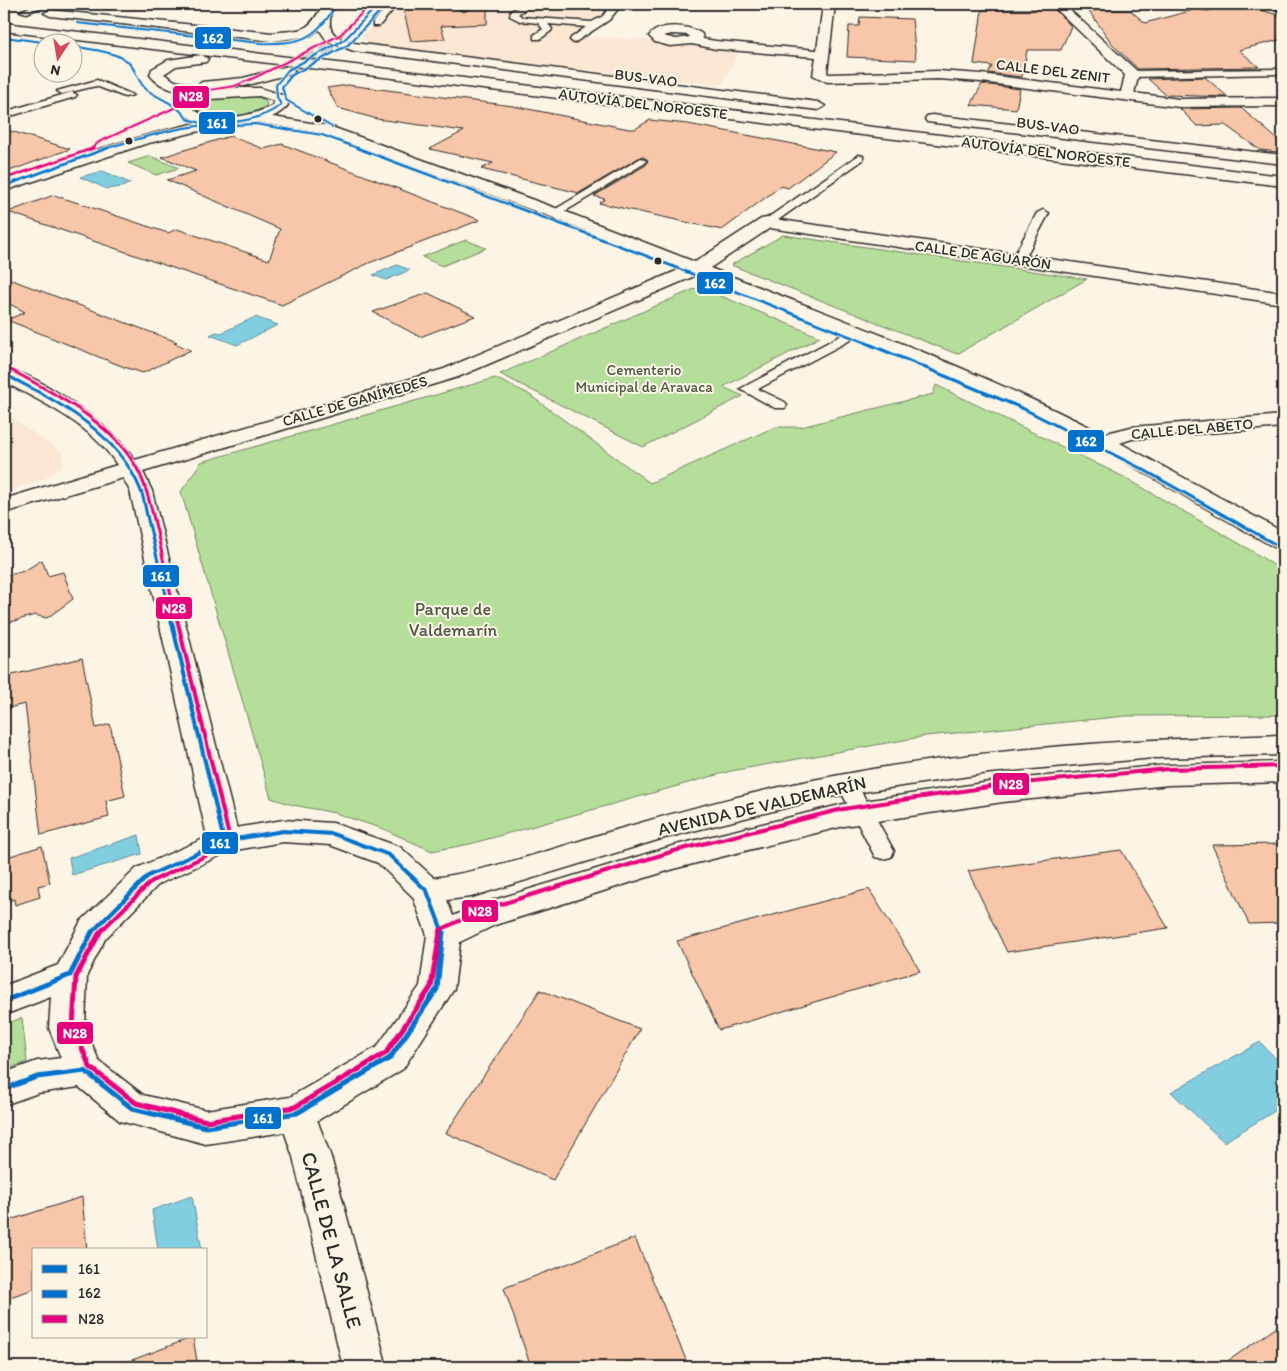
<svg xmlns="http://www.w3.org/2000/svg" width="1287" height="1371" font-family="Itim,sans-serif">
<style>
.built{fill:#fbe7d3}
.green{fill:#b6de9b;stroke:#708463}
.water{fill:#81cee0;stroke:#5f8d98}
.building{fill:#f8c6a8;stroke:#2b2b2b}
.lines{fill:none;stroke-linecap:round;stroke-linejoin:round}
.secondary-tunnel{stroke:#d2cdc0;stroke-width:13;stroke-dasharray:13 6;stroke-linecap:butt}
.service-casing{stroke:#2b2b2b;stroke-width:3}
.minor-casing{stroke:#2b2b2b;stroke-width:3}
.tertiary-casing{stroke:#2b2b2b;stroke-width:3}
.secondary-casing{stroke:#2b2b2b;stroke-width:3}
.motorway-casing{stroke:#2b2b2b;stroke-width:3}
.service{fill:#fcf5e5;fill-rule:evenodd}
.minor{fill:#fcf5e5;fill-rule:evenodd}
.tertiary{fill:#fcf5e5;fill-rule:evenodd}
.secondary{fill:#fcf5e5;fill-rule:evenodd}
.motorway{fill:#fcf5e5;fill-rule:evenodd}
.bus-1-far4-casing{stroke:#fcf5e5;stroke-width:4}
.bus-1-far3-casing{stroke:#fcf5e5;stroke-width:5}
.bus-1-far2-casing{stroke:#fcf5e5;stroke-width:6}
.bus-1-far1-casing{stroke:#fcf5e5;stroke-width:8}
.bus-1-casing{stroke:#fcf5e5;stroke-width:9}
.bus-2-far2-casing{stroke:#fcf5e5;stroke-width:4}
.bus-2-far1-casing{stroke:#fcf5e5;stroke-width:5}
.bus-2-casing{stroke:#fcf5e5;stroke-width:6}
.bus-3-far4-casing{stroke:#fcf5e5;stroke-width:4}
.bus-3-far3-casing{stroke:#fcf5e5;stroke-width:5}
.bus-3-far2-casing{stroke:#fcf5e5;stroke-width:6}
.bus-3-far1-casing{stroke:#fcf5e5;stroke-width:8}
.bus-3-casing{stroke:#fcf5e5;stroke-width:9}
.bus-1-far4{stroke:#0072ce;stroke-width:2}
.bus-1-far3{stroke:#0072ce;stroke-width:2.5}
.bus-1-far2{stroke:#0072ce;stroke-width:3}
.bus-1-far1{stroke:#0072ce;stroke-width:4}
.bus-1{stroke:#0072ce;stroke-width:5}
.bus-2-far2{stroke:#0072ce;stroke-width:2}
.bus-2-far1{stroke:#0072ce;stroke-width:2.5}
.bus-2{stroke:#0072ce;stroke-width:3}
.bus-3-far4{stroke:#e5007d;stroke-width:2}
.bus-3-far3{stroke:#e5007d;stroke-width:2.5}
.bus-3-far2{stroke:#e5007d;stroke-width:3}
.bus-3-far1{stroke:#e5007d;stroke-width:4}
.bus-3{stroke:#e5007d;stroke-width:5}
.bus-dot{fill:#2b2b2b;stroke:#fcf5e5;stroke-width:2}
.labels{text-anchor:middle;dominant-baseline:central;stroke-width:4;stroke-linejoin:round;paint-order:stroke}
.far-street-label{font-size:15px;fill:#2b2b2b;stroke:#fcf5e5}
.far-park-label{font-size:15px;fill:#4e5847;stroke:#fcf5e5}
.park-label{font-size:18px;fill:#4e5847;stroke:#fcf5e5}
.street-label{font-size:18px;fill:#2b2b2b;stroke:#fcf5e5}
.near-street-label{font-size:21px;fill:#2b2b2b;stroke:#fcf5e5}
.line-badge{stroke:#fcf5e5;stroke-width:2}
.badge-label{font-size:14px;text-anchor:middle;font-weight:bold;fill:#fff}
</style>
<rect width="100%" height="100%" fill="#fcf5e5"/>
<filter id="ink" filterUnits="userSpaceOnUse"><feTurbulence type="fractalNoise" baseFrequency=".02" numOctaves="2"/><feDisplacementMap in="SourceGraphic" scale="10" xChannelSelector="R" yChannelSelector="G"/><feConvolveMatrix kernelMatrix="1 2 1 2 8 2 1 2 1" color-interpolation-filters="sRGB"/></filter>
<g filter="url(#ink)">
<!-- built -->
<g class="built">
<path d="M386,4H624L588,37L652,40L669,44L740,50L721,85L374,46L362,38Z"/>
<path d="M4,413L63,453L62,466L44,479L4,492Z"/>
</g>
<!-- green -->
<g class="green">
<path d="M251,96L259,97L267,103L266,106C255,115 203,125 197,107C209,93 234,96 251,96Z"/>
<path d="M150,156L179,168L156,175L128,163Z"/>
<path d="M783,235L1087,279L957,354L731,265Z"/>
<path d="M466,240L486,248L442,266L422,257Z"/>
<path d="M699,287L820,337L723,387L743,396L643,447L500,374Z"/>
<path d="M495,378L527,393L650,483L775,427H801L933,394L936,385L1124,477L1247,548L1283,571V715L1126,716L926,736L731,771L470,844L432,851L383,829L335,813L293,805L271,798L181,492L201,462Z"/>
<path d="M22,1018L27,1062L4,1070V1024Z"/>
</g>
<!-- water -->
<g class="water">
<path d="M103,171L130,183L122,187L107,189L80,177Z"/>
<path d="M397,265L410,270L386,280L373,275Z"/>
<path d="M255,317L278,325L237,345L210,335L216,332L221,333Z"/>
<path d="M139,835L142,854L72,875L69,858Z"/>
<path d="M1260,1042L1283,1066V1106L1224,1142L1171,1092Z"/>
<path d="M192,1196L202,1250H158L152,1210Z"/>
</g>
<!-- building -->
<g class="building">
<path d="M402,4H453L463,12L471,9L467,4H487V24L441,26L445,39L411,41Z"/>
<path d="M1237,4L1283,16V39L1239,50L1259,67L1138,69L1114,46L1088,10H1130L1145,23L1197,9L1207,11Z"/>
<path d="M1018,9H1054L1071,26L1061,50H1027L1022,77L988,73L992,66L974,64L982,10Z"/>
<path d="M860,17L912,19L916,60L847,57L849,26H859Z"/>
<path d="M1205,77L1228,97L1166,95L1148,79Z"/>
<path d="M982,84L1020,89L1016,109L971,105Z"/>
<path d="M348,85L513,106L629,129H635L650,120L688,124L836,152L788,188L781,186L722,230L599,203L605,199L594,196L646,165L648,160L642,156L579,193L481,169L493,163L430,149L464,131L377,119L338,108L327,88Z"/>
<path d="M1241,108L1283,144L1277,152L1260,150L1225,125L1197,126L1180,109Z"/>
<path d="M4,129L70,149L4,173Z"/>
<path d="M230,136L264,149L282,144L480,220L369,263L282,305L8,212L54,195L168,233L177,229L269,260L280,229L167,180L196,171L162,157Z"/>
<path d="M4,277L177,342L174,343L191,350L143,373L124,367L7,320L25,312L4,301Z"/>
<path d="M428,293L475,316L420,337L373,312Z"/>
<path d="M42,560L48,576L63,572L73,599L47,618L35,615L4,624V576L24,571Z"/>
<path d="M82,658L96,728L110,724L125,796L106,801L109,817L41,835L25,704L4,709V677Z"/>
<path d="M1283,844V923L1249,924L1212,845Z"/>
<path d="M42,846L50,883L38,886L40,897L15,905L14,899L4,902V858Z"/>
<path d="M1121,850L1168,928L1007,952L968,871Z"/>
<path d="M869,889L920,971L719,1030L677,941Z"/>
<path d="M540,990L640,1029L553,1180L446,1133Z"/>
<path d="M82,1197L87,1250H34V1289L4,1299V1222Z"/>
<path d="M635,1238L689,1367H531L504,1288Z"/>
<path d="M1283,1323V1367H1219Z"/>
<path d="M193,1337L198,1367H119V1365Z"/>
</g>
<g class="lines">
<!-- secondary-tunnel -->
<path class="secondary-tunnel" d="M288,70L347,38"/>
<defs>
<g id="service">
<path d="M37,4H48L27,13L20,11Z"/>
<path d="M390,4H398L379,26H373V22Z"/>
<path d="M455,4H464L469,8L462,10Z"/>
<path d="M523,4H532L518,14L522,17L592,22L603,16L612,4H622L609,20L574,43L570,40L571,38L586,27L548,24L552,29L551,31L540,39H534V35L543,29L538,23L520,21L510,16L511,11Z"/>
<path d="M1277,69L1280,70V74L1132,77L1128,74L1132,71Z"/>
<path d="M97,80L133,95L125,97L96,86L62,94L57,91Z"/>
<path d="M72,92L77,95L75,97L4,118V112Z"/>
<path d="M859,155L863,156V160L771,225H763V221Z"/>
<path d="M641,158L646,161L645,163L559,215H551L549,213Z"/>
<path d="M1043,210L1049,213L1024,260L1022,263H1014L1012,260L1037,213Z"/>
<path d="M855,328L860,329L862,332L860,335L758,389L785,402L787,405L785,408H775L740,389Z"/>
<path d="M847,777L854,779L857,784L894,851L891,857L883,859L875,857L872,851L837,784L840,779Z"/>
</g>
<g id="minor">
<path d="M823,4H835L827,73L829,74L938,71L981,74L1121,92L1125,75L1051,4H1063L1137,71L1139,74L1134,93L1179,99L1283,98V106L1179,107L981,82L938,79L827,82L813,75L816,57L716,49L692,44L670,46L655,42L649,36C660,22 689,25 702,34L703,39L716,41L817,50ZM672,34L688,35L690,37L676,39L663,36Z"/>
<path d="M1264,4H1283V10L1266,6Z"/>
<path d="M255,114L329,126L561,210L695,262L761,219L767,218L1283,293V304L770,228L710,268C843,320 976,369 1103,434L1131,427L1283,415V427L1132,439L1120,443L1283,532V549L1274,547C1190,500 1107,448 1019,407C914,358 804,318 697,275L458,377L143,472L152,491L240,841L235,849L224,852L213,849L208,841L130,491L123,478L4,513V499L117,465C93,426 43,402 4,382V368C42,376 113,427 135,460L444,369L681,269L549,216L321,133L250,121L248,118Z"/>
<path d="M224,117L229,118L231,121L229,124L145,144L4,191V181C76,155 149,132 224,117Z"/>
<path d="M297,1096L310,1101L331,1157L387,1367H343L293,1157L278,1113L284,1101Z"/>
</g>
<path id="tertiary" d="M1283,735V755L1154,758L989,773L829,797L661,839L471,897L447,900L453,916L484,903L676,845L844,804L1003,780L1169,765L1283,762V782L1169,785L1003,802L844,826L677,868L495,925L460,942L454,989L403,1069L310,1125L297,1130L206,1144L120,1121L79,1087L38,1093L4,1105V1073L37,1061L61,1058L49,1028L51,997L4,1015V986L58,965L81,921L137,868L224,830L283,820L333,823L400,847L434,878C491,870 546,851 602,834C676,812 753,791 829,777C978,748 1131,739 1283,735ZM283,842L330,845L378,863L413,897L427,935L420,986L377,1047L290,1097L206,1110L143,1095L99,1061L85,1028L87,975L105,939L159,884L230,851Z"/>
<g id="secondary">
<path d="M373,4H385L351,41H343L341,38L343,35Z"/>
<path d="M237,88H260L285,96L288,105C270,129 198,134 180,109C193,91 216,89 237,88ZM259,96L274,101V104C258,116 210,125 194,109L211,99Z"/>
</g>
<g id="motorway">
<path d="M323,4L334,5C325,28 330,37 354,43L818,102L825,106L818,110L354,51L327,41L319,29L310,36L272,41L50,16L44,13L50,10L272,33C303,29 308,34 323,4Z"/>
<path d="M4,23L1283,176V186L4,31Z"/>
<path d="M202,55L208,59L206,62L176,66L164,74L175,81L196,86L202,82L243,78L288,66L294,70L293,73L244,86L218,88L228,90L230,93L223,97C201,95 165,95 150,75L152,69L168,60Z"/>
<path d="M932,115L1283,155V164L927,122L925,119L927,116Z"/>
</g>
</defs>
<!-- service casing -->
<use href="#service" class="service-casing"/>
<!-- minor casing -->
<use href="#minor" class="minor-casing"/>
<!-- tertiary casing -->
<use href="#tertiary" class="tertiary-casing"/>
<!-- secondary casing -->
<use href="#secondary" class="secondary-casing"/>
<!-- motorway casing -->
<use href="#motorway" class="motorway-casing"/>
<!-- service -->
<use href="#service" class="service"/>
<!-- minor -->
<use href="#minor" class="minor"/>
<!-- tertiary -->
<use href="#tertiary" class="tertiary"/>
<!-- secondary -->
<use href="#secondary" class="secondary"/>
<!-- motorway -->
<use href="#motorway" class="motorway"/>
<defs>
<path id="bus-1-far4" d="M104,149C130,141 157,133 184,128C216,122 254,126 281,105L277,97L276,85L288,70L344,40L379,4"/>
<path id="bus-1-far3" d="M4,186L108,148"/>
<path id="bus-1-far2" d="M4,374C57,401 118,432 141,491C145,501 146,514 149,524C155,549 161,574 167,599"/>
<g id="bus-1-far1">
<path d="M166,598L224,841"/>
<path d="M91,933L148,876L224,841L283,831L333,834L389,855L427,891L443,933"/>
</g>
<g id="bus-1">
<path d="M4,1001L70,975L92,932"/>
<path d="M4,1089L37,1077L85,1071L133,1109L206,1127L297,1113L390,1058L437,989L443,932"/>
</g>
<g id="bus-2-far2">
<path d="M77,23L260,43C298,44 314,41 335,7"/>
<path d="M4,37L43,42"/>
<path d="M72,46C87,49 121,52 130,64C137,72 138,83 147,90C161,100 178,104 187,119L212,126L255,124L322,135L360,149"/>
<path d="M332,127L286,100L282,87L292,75L348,45L383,8"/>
</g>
<path id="bus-2-far1" d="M357,148L644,255L869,344"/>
<path id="bus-2" d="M866,343L1024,409L1144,470L1280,547"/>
<path id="bus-3-far4" d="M91,149L99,142L183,104L188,98L203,91L235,86L256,77L340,35L371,4"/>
<path id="bus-3-far3" d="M4,179L94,148"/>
<path id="bus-3-far2" d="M7,368C55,393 125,429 144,484C156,518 163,563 172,599"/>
<g id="bus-3-far1">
<path d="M99,933L152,881L227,846L230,840L172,598"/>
<path d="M439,933L440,930L482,910L674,851L843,809L1002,785L1168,769L1283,766"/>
</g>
<path id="bus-3" d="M100,932L76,977L73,1027L90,1067L136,1103L206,1121L295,1107L386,1053L431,987L440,932"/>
</defs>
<!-- bus-1-far4 casing -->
<use href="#bus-1-far4" class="bus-1-far4-casing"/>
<!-- bus-1-far3 casing -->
<use href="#bus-1-far3" class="bus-1-far3-casing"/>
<!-- bus-1-far2 casing -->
<use href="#bus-1-far2" class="bus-1-far2-casing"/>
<!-- bus-1-far1 casing -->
<use href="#bus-1-far1" class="bus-1-far1-casing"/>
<!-- bus-1 casing -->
<use href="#bus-1" class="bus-1-casing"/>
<!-- bus-2-far2 casing -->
<use href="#bus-2-far2" class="bus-2-far2-casing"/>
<!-- bus-2-far1 casing -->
<use href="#bus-2-far1" class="bus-2-far1-casing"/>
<!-- bus-2 casing -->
<use href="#bus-2" class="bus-2-casing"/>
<!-- bus-3-far4 casing -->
<use href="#bus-3-far4" class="bus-3-far4-casing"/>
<!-- bus-3-far3 casing -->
<use href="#bus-3-far3" class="bus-3-far3-casing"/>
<!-- bus-3-far2 casing -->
<use href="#bus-3-far2" class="bus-3-far2-casing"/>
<!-- bus-3-far1 casing -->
<use href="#bus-3-far1" class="bus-3-far1-casing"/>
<!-- bus-3 casing -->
<use href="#bus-3" class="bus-3-casing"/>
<!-- bus-1-far4 -->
<use href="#bus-1-far4" class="bus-1-far4"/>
<!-- bus-1-far3 -->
<use href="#bus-1-far3" class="bus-1-far3"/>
<!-- bus-1-far2 -->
<use href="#bus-1-far2" class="bus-1-far2"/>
<!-- bus-1-far1 -->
<use href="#bus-1-far1" class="bus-1-far1"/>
<!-- bus-1 -->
<use href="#bus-1" class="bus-1"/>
<!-- bus-2-far2 -->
<use href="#bus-2-far2" class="bus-2-far2"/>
<!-- bus-2-far1 -->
<use href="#bus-2-far1" class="bus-2-far1"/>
<!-- bus-2 -->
<use href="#bus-2" class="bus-2"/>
<!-- bus-3-far4 -->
<use href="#bus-3-far4" class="bus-3-far4"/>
<!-- bus-3-far3 -->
<use href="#bus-3-far3" class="bus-3-far3"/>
<!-- bus-3-far2 -->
<use href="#bus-3-far2" class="bus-3-far2"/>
<!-- bus-3-far1 -->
<use href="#bus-3-far1" class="bus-3-far1"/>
<!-- bus-3 -->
<use href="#bus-3" class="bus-3"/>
</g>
</g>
<!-- markers -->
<g class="bus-dot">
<circle cx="318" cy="119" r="4.5"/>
<circle cx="129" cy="141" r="4.5"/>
<circle cx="658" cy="261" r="4.5"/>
</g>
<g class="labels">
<!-- far-street labels -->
<g class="far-street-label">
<text transform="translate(1053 71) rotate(7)">CALLE DEL ZENIT</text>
<text transform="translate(646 78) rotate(7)">BUS-VAO</text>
<text transform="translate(643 104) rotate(7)">AUTOVÍA DEL NOROESTE</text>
<text transform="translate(1048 126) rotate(7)">BUS-VAO</text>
<text transform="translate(1046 152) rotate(7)">AUTOVÍA DEL NOROESTE</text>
<text transform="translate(983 255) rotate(8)">CALLE DE AGUARÓN</text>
<text transform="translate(355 401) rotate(-16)">CALLE DE GANÍMEDES</text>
<text transform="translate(1192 429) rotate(-5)">CALLE DEL ABETO</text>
</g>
<!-- far-park labels -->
<g class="far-park-label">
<text x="644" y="370">Cementerio<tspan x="644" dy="17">Municipal de Aravaca</tspan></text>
</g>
<!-- park labels -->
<g class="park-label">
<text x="453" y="609">Parque de<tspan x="453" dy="21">Valdemarín</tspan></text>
</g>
<!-- street labels -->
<g class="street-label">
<text transform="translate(762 806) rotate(-13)">AVENIDA DE VALDEMARÍN</text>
</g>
<!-- near-street labels -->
<g class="near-street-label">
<text transform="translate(332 1240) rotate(75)">CALLE DE LA SALLE</text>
</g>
</g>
<g class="line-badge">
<rect x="194" y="26" width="38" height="24" rx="5" fill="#0072ce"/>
<rect x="172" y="85" width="38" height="24" rx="5" fill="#e5007d"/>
<rect x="198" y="111" width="38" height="24" rx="5" fill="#0072ce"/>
<rect x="696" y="271" width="38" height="24" rx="5" fill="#0072ce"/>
<rect x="1067" y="429" width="38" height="24" rx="5" fill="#0072ce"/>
<rect x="142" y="564" width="38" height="24" rx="5" fill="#0072ce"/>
<rect x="155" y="596" width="38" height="24" rx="5" fill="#e5007d"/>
<rect x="992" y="772" width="38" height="24" rx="5" fill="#e5007d"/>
<rect x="201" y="831" width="38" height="24" rx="5" fill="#0072ce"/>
<rect x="461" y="899" width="38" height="24" rx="5" fill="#e5007d"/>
<rect x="56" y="1021" width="38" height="24" rx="5" fill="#e5007d"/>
<rect x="244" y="1106" width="38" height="24" rx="5" fill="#0072ce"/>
</g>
<g class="badge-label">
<text x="213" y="43">162</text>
<text x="191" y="101">N28</text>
<text x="217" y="128">161</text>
<text x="715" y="288">162</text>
<text x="1086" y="446">162</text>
<text x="161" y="581">161</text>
<text x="174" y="613">N28</text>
<text x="1011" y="789">N28</text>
<text x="220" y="848">161</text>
<text x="480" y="916">N28</text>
<text x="75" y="1038">N28</text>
<text x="263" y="1123">161</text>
</g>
<!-- margin -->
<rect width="1287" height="1371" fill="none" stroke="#fcf5e5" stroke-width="20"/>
<rect x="10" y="10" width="1267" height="1351" fill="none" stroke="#2b2b2b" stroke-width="2" filter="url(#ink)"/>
<!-- legend -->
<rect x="32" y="1248" width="175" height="90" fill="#fcf5e5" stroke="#a8a49b"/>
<rect x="42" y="1265" width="25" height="8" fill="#0072ce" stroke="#a8a49b"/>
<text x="78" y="1274" font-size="15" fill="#2b2b2b">161</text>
<rect x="42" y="1290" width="25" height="8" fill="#0072ce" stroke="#a8a49b"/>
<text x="78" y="1298" font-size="15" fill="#2b2b2b">162</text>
<rect x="42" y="1315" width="25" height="8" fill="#e5007d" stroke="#a8a49b"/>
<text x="78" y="1324" font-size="15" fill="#2b2b2b">N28</text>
<!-- north arrow -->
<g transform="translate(58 58) rotate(192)"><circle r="24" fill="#fcf5e5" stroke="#a8a49b"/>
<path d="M0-4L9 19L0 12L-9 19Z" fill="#d1495b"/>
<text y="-8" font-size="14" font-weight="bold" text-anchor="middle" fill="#2b2b2b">N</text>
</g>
</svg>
